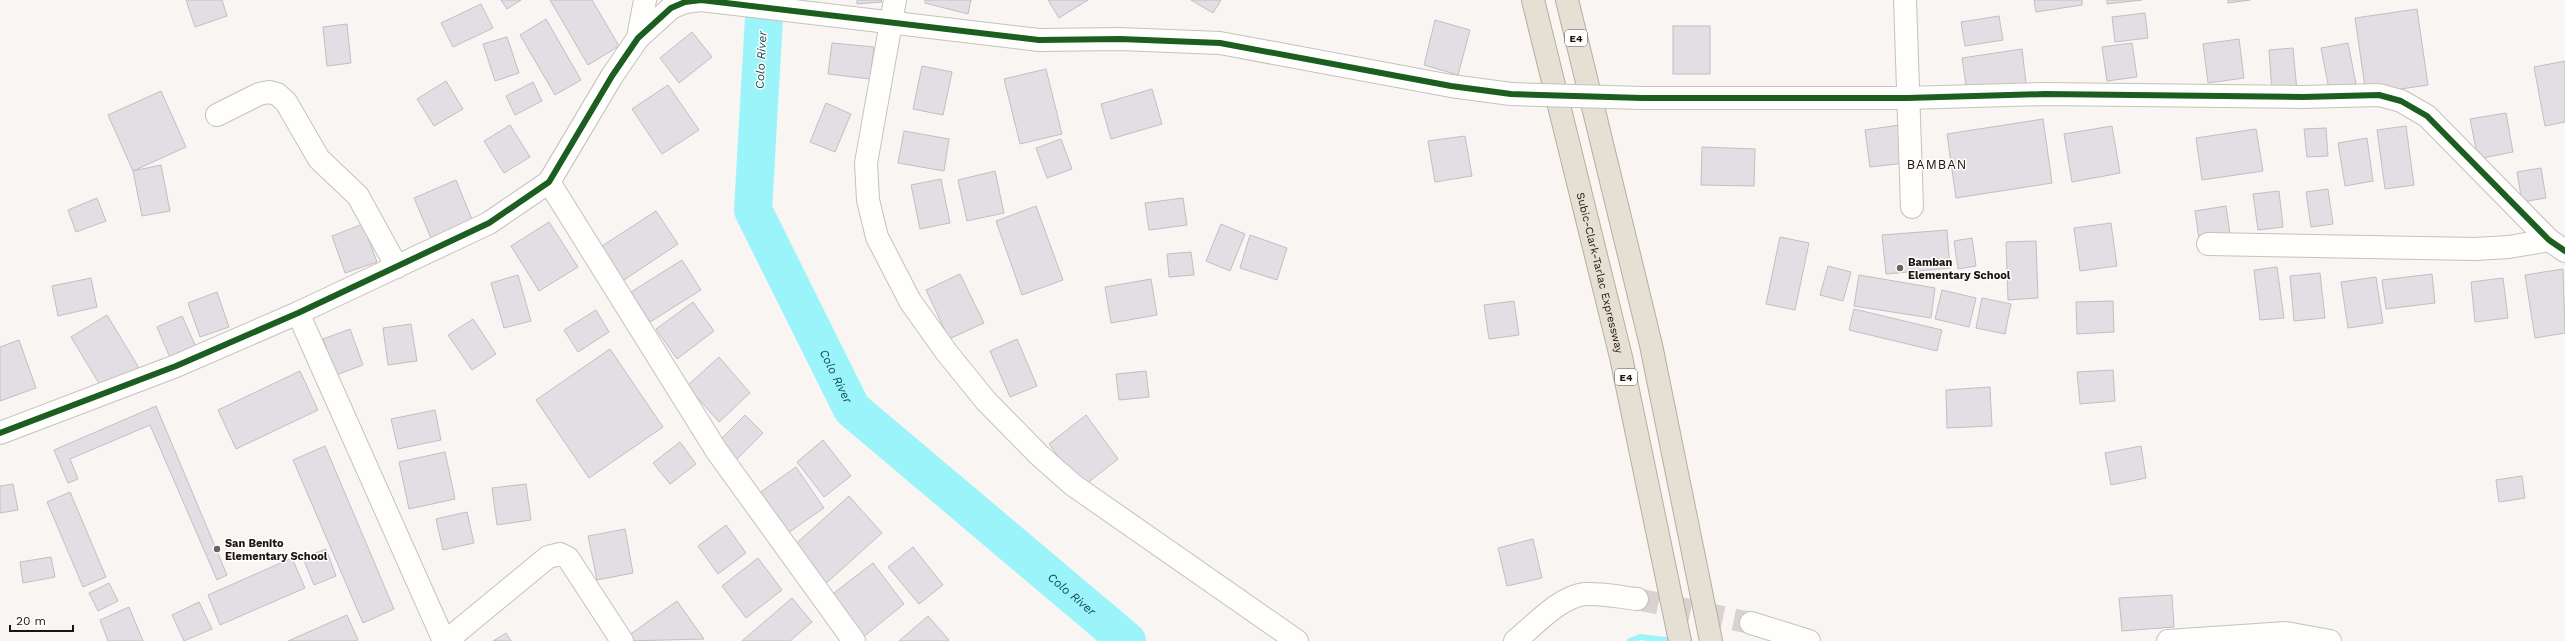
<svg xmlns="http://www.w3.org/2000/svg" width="2565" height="641" font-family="'Work Sans',sans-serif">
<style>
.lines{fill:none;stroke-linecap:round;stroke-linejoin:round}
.stream{stroke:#9af4f9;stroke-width:6}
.river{stroke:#9af4f9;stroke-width:38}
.building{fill:#e2dee3;stroke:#c2bec3}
.minor-tunnel{stroke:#d7d3d0;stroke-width:22;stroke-dasharray:22 11;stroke-linecap:butt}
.minor-casing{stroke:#c8c1bd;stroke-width:24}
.highway-casing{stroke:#b7ae9f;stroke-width:24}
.minor{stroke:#fefefd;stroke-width:22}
.highway{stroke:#e6dfd3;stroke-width:22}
.minor-bridge-casing{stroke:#c8c1bd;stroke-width:24;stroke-linecap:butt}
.minor-bridge{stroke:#fefefd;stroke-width:22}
.cycleway-casing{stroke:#fff;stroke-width:8}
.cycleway{stroke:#1b5e20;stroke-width:6}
.poi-dot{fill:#6b625e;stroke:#fff;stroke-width:1.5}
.labels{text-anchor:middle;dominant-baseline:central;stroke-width:3;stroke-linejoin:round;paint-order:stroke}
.shield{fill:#fff;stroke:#625a56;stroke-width:1}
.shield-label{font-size:10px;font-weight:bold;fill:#1f130d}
.poi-label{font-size:11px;font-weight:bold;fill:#1f130d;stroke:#fff;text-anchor:start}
.street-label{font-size:11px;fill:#1f130d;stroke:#fff}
.water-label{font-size:12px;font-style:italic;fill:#114c50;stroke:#fff}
.quarter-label{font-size:13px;letter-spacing:1px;fill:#1f130d;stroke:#fff}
</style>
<rect width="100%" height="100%" fill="#f8f5f3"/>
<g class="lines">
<!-- stream -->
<path class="stream" d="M1630,641L1640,637L1674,641"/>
<!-- river -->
<path class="river" id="s1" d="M765,0L753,210L852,409L1127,641"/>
</g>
<!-- building -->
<g class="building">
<path d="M186,0H222L227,16L195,27Z"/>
<path d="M501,0H521L507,9Z"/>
<path d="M550,0H592L619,46L588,65Z"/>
<path d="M857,0H881L882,2L857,4Z"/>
<path d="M925,0H971L968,14L925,3Z"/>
<path d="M1048,0H1088L1059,18Z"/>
<path d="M1191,0H1221L1213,13Z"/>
<path d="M2034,0H2082V5L2036,12Z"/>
<path d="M2107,0H2142L2107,4Z"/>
<path d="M2228,0H2250L2228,3Z"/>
<path d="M481,4L493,28L453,47L441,23Z"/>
<path d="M2417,9L2428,85L2366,94L2355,18Z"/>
<path d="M2145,13L2148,38L2115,42L2112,17Z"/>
<path d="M1999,16L2003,40L1965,46L1961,22Z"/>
<path d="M546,19L581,80L555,95L520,35Z"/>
<path d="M1435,20L1470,30L1458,75L1424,65Z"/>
<path d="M347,24L351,63L327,66L323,27Z"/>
<rect x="1673" y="26" width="37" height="48"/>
<path d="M692,32L712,57L679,83L660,58Z"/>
<path d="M507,37L519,73L495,81L483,44Z"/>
<path d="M2239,39L2244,78L2208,83L2203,44Z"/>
<path d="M832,43L874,47L870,79L828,74Z"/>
<path d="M2132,43L2137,77L2107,81L2102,47Z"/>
<path d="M2348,43L2356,84L2329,89L2321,48Z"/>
<path d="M2293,48L2297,91L2272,93L2269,50Z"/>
<path d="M2022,49L2026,83L1967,92L1962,58Z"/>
<path d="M2565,61V122L2545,126L2534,67Z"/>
<path d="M922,66L952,72L943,115L913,109Z"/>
<path d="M1046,69L1062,134L1020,144L1004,79Z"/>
<path d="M446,81L463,109L434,126L417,99Z"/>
<path d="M533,82L542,101L515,115L506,96Z"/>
<path d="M668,85L699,130L662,154L632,109Z"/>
<path d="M1152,89L1162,124L1111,139L1101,104Z"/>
<path d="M161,91L186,147L133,171L108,115Z"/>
<path d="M826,103L851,114L835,152L810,142Z"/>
<path d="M2506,113L2513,152L2478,159L2470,119Z"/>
<path d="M2043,119L2052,183L1956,198L1947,134Z"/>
<path d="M510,125L530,157L504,173L484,141Z"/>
<path d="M1900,125L1905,163L1870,167L1865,130Z"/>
<path d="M2112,126L2120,173L2072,182L2064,134Z"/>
<path d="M2406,126L2414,185L2385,189L2377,130Z"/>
<path d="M2326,128L2328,156L2307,157L2304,129Z"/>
<path d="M2256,129L2263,171L2202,180L2196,138Z"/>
<path d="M904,131L949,139L944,171L898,163Z"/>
<path d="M1465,136L1472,176L1435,182L1428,141Z"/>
<path d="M2367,138L2373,181L2345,186L2338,143Z"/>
<path d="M1061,139L1072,169L1047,178L1036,148Z"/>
<path d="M1702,147L1755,149L1754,186L1701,185Z"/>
<path d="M161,165L170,211L142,216L133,171Z"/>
<path d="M2541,168L2546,198L2522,202L2517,172Z"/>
<path d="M995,171L1004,213L967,221L958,180Z"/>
<path d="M941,179L950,223L920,229L911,185Z"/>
<path d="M456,180L475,227L434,245L414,198Z"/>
<path d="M2328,189L2333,224L2311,227L2306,192Z"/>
<path d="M2279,191L2283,227L2258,230L2253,194Z"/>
<path d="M97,198L106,221L76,232L68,210Z"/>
<path d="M1183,198L1187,225L1149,230L1145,203Z"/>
<path d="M1036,206L1063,280L1022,295L996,221Z"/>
<path d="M2226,206L2230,234L2199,239L2195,211Z"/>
<path d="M656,211L678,244L621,282L599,248Z"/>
<path d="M549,222L578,267L539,291L511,246Z"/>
<path d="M2111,223L2117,266L2080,271L2074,228Z"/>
<path d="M363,224L377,262L345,273L332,236Z"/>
<path d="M1221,224L1245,234L1230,271L1206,261Z"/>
<path d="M1947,230L1950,268L1886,274L1882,235Z"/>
<path d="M1250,235L1287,248L1277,280L1240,268Z"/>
<path d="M1780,237L1809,243L1795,310L1766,304Z"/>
<path d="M1972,238L1976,266L1958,269L1954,241Z"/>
<path d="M2036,241L2038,298L2008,300L2006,242Z"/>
<path d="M1191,252L1194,275L1169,277L1167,254Z"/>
<path d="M682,260L701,290L650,322L631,292Z"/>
<path d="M1828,266L1851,272L1843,301L1820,295Z"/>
<path d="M2277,267L2284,318L2260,320L2254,270Z"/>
<path d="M2563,269L2565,333L2535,338L2525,275Z"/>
<path d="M2320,273L2325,318L2294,321L2290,276Z"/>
<path d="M960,274L984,323L949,339L926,290Z"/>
<path d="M2432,274L2435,303L2386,309L2382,280Z"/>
<path d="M518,275L531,321L504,328L491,283Z"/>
<path d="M1859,275L1935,288L1931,318L1854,306Z"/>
<path d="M2376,277L2383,323L2348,328L2341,282Z"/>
<path d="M91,278L97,307L58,316L52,286Z"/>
<path d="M2503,278L2508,318L2475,322L2471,282Z"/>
<path d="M1151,279L1157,315L1111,323L1105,287Z"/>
<path d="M1942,290L1976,298L1969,327L1935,319Z"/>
<path d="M217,292L229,327L200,337L188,303Z"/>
<path d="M1982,298L2011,304L2005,334L1976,328Z"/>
<path d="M1514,301L1519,335L1489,339L1484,305Z"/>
<path d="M2113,301L2114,332L2077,334L2076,302Z"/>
<path d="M693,302L714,331L677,359L656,329Z"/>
<path d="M1854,309L1942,330L1937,351L1849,330Z"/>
<path d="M596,310L609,332L578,352L564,330Z"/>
<path d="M107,315L139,368L103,390L71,337Z"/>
<path d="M182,316L197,349L171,360L157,327Z"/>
<path d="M473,319L496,354L472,370L448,335Z"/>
<path d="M411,324L417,361L388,365L383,328Z"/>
<path d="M350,329L363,365L336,375L323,339Z"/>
<path d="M1017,339L1037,386L1010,397L990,351Z"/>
<path d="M19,340L36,388L0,401V347Z"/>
<path d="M610,349L663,427L589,478L536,400Z"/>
<path d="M719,357L750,393L719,422L687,386Z"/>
<path d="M2113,370L2115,401L2080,404L2077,372Z"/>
<path d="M300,371L318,410L236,449L218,410Z"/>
<path d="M1146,371L1149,397L1119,400L1116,374Z"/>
<path d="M1990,387L1992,426L1947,428L1946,390Z"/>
<path d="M156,406L227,575L217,580L150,425L70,459L78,479L68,483L54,450Z"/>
<path d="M435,410L441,440L398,449L391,419Z"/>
<path d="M745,415L763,433L732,464L714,446Z"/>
<path d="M1086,415L1118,459L1081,488L1049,444Z"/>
<path d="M823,440L851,476L824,497L797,462Z"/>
<path d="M680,442L696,464L670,484L653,463Z"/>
<path d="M325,446L394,609L363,623L293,460Z"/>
<path d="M2141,446L2146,478L2111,485L2105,453Z"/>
<path d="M445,452L455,499L409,509L399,462Z"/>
<path d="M796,467L824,508L782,537L755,496Z"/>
<path d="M2522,476L2525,498L2499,502L2496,480Z"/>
<path d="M13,484L18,510L0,513V486Z"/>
<path d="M526,484L531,520L497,525L492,488Z"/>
<path d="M70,492L106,577L83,587L47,502Z"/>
<path d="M849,496L882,533L823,586L790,549Z"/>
<path d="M467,512L474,543L443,550L436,519Z"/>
<path d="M726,525L746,553L718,574L698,546Z"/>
<path d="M625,529L633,573L597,580L588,536Z"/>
<path d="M1533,539L1542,578L1507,586L1498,548Z"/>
<path d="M913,547L943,585L919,604L888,567Z"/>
<path d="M326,549L336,576L314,585L303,558Z"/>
<path d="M51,557L55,577L23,583L20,562Z"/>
<path d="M292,558L305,588L220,625L208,595Z"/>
<path d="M758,558L782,590L746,618L722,586Z"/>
<path d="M873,563L904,604L862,638L830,596Z"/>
<path d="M109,583L118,601L98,611L89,593Z"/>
<path d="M2172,595L2174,627L2122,631L2119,598Z"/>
<path d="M792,598L812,622L790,641H742Z"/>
<path d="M677,601L704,639L627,641L625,638Z"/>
<path d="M199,602L212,629L184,641L172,615Z"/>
<path d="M129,607L143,641H108L100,620Z"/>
<path d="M347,615L358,640L356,641H288Z"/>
<path d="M928,616L949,640L947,641H899Z"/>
<path d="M506,633L511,641H493Z"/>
</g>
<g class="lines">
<!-- minor-tunnel -->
<path class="minor-tunnel" d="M1637,599L1751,623"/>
<defs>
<g id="minor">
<path d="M895,0L866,163L868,200L877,237L910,301L947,353L986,401L1039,455L1073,485L1297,641"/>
<path d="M1905,0L1912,207"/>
<path d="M638,38L645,0"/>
<path d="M1642,98H1907L2045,94L2303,97L2379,95L2401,101L2427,116L2549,240L2565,251"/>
<path d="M217,115L259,94L269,92L277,94L286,102L319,159L358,196L397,267"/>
<path d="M549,182L716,450L854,641"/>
<path d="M2208,244L2475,249L2509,247L2549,240"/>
<path d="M298,313L444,641"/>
<path d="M0,433L176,366L298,313L489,223L549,182L612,76L638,38L671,8L685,2L701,0L1039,40L1120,39L1220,43L1451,86L1511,94"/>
<path d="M1751,623L1809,641"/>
<path d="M446,641L548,557L560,554L568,558L622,641"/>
<path d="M1515,641C1535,625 1559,597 1585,594C1603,593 1620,597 1637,599"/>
<path d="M2168,641L2286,633L2330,641"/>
</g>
<g id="highway">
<path id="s2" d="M1533,0L1621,357L1680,641"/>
<path d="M1567,0L1651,345L1711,641"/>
</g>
</defs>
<!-- minor casing -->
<use href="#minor" class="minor-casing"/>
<!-- highway casing -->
<use href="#highway" class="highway-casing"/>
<!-- minor -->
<use href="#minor" class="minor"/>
<!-- highway -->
<use href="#highway" class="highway"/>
<defs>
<path id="minor-bridge" d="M1511,94L1642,98"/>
</defs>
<!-- minor-bridge casing -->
<use href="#minor-bridge" class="minor-bridge-casing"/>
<!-- minor-bridge -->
<use href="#minor-bridge" class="minor-bridge"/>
<defs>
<path id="cycleway" d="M0,433L176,366L298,313L489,223L549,182L612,76L638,38L671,8L685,2L701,0L1039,40L1120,39L1220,43L1451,86L1511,94L1642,98H1907L2045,94L2303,97L2379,95L2401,101L2427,116L2549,240L2565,251"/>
</defs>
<!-- cycleway casing -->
<use href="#cycleway" class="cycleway-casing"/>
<!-- cycleway -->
<use href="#cycleway" class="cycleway"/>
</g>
<!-- markers -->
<g class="poi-dot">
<circle cx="1900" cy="268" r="4"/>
<circle cx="217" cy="549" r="4"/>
</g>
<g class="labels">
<!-- shield labels -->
<g class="shield">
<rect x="1565" y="30" width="22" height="16" rx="3"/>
<rect x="1615" y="369" width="22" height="16" rx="3"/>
</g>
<g class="shield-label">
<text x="1576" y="38">E4</text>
<text x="1626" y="377">E4</text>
</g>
<!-- poi labels -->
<g class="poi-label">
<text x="1908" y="262">Bamban<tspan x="1908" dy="13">Elementary School</tspan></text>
<text x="225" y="543">San Benito<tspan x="225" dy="13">Elementary School</tspan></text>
</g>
<!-- street labels -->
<g class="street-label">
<text stroke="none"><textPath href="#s2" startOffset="281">Subic-Clark-Tarlac Expressway</textPath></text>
</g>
<!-- water labels -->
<g class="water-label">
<text transform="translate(761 60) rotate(-87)">Colo River</text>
<text stroke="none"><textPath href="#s1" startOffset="396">Colo River</textPath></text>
<text stroke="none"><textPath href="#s1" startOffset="720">Colo River</textPath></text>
</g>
<!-- quarter labels -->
<g class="quarter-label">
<text x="1937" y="164">BAMBAN</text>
</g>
</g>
<!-- scale -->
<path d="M10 625v6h63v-6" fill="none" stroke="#1f130d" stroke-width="2"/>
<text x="16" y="625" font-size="12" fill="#1f130d" stroke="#ffffff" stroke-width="3" paint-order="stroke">20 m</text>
</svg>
